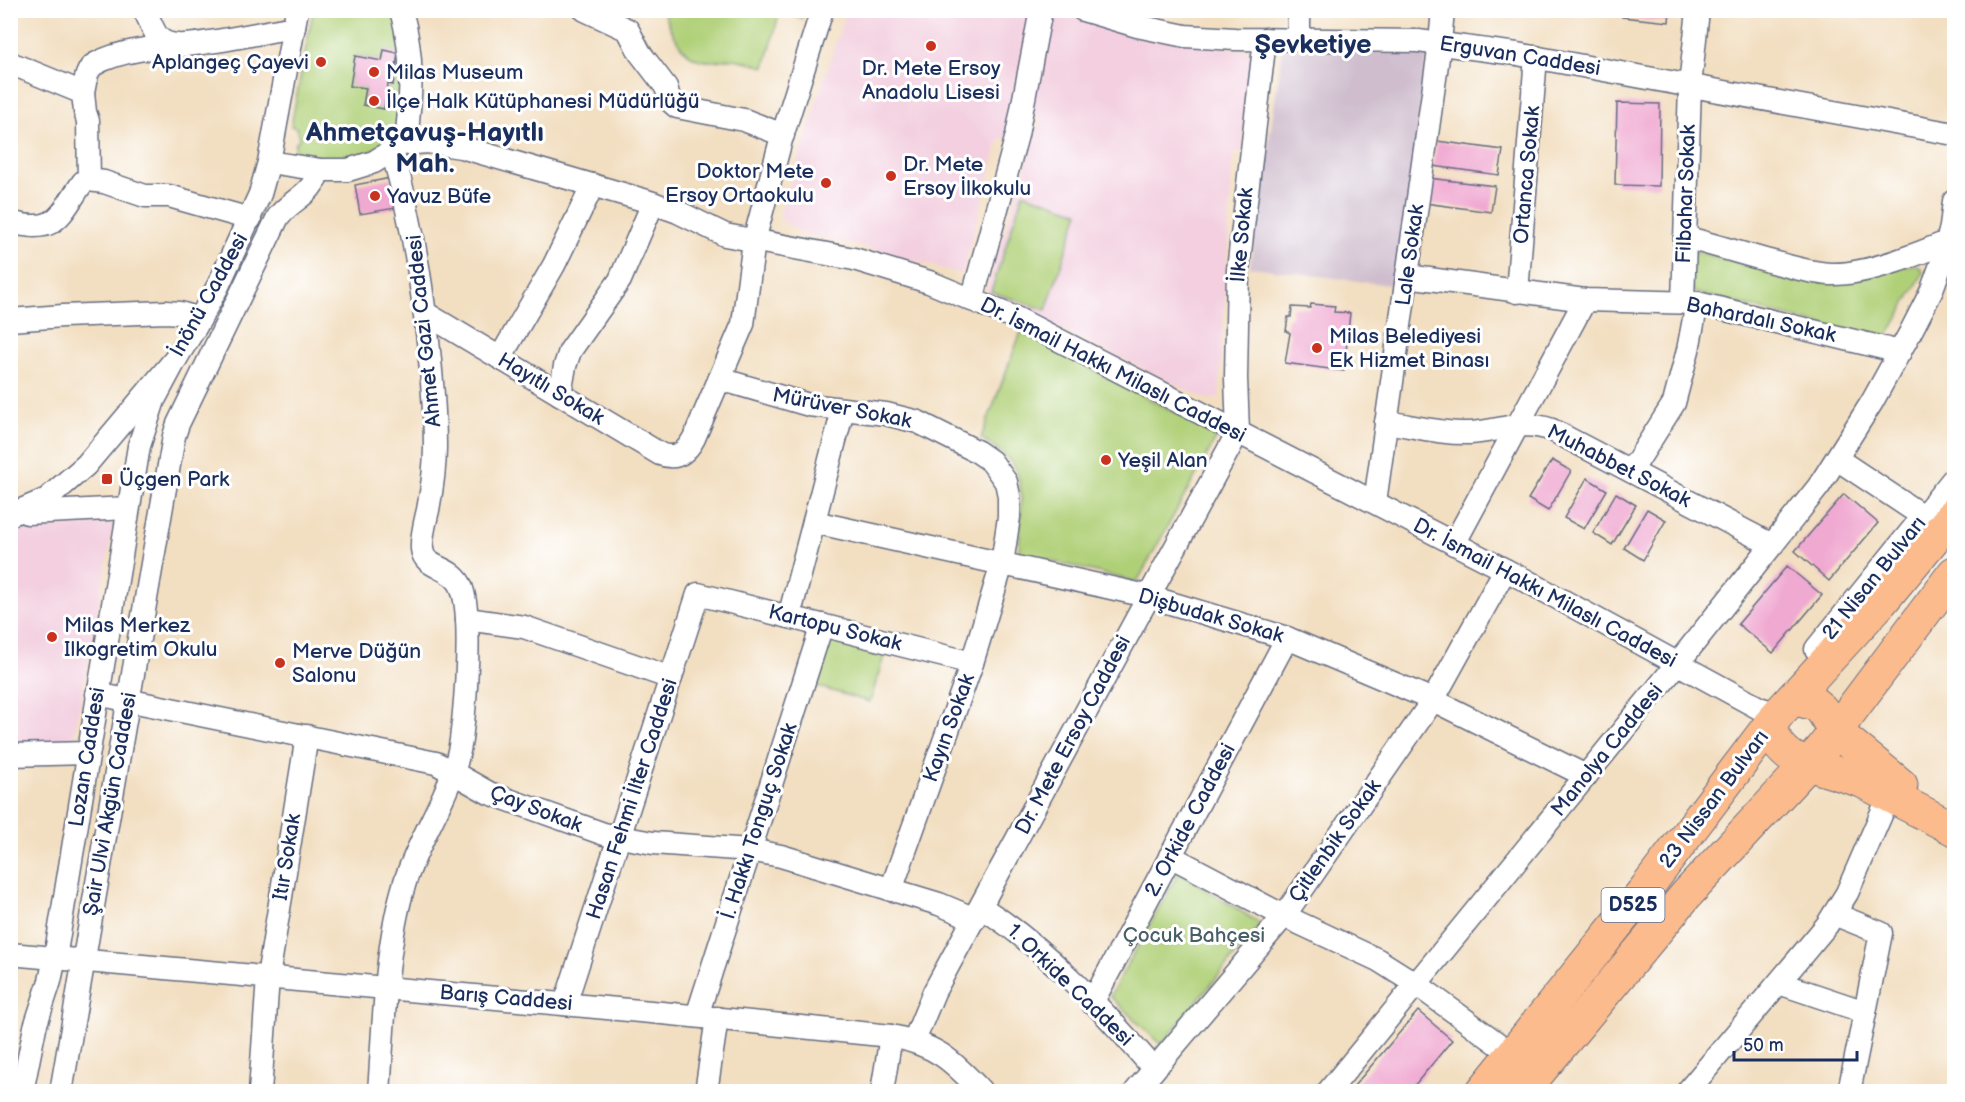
<svg xmlns="http://www.w3.org/2000/svg" width="1965" height="1102" font-family="'Balsamiq Sans',sans-serif">
<style>
.built{fill:#f3cfdf}
.industrial{fill:#cfbdce}
.green{fill:#b0d078;stroke:#66806b;stroke-width:1.5;fill-rule:evenodd}
.building{fill:#f0a9d1}
.lines{fill:none;stroke-linecap:round;stroke-linejoin:round}
.minor-casing{stroke:#666c80;stroke-width:25}
.highway-casing{stroke:#666c80;stroke-width:35}
.minor{stroke:#fff;stroke-width:22}
.highway{stroke:#fbbb8d;stroke-width:33}
.poi-dot{fill:#c8321e;stroke:#fff;stroke-width:2}
.labels{text-anchor:middle;dominant-baseline:central;stroke-width:6;stroke-linejoin:round;paint-order:stroke}
.shield{fill:#fff;stroke:#5f6d8e;stroke-width:1.5}
.shield-label{font-size:20px;font-weight:bold;fill:#1b2f5e}
.street-label{font-size:21px;fill:#1b2f5e;stroke:#fff}
.poi-label{font-size:21px;fill:#1b2f5e;stroke:#fff;text-anchor:start}
.park-label{font-size:21px;fill:#485f66;stroke:#fff}
.district-label{font-size:27px;font-weight:bold;fill:#1b2f5e;stroke:#fff}
</style>
<rect width="100%" height="100%" fill="#fff"/>
<filter id="ink" filterUnits="userSpaceOnUse"><feTurbulence type="fractalNoise" baseFrequency=".0167" numOctaves="2"/><feDisplacementMap in="SourceGraphic" scale="12" xChannelSelector="R" yChannelSelector="G"/><feConvolveMatrix kernelMatrix="1 2 1 2 8 2 1 2 1" color-interpolation-filters="sRGB"/></filter>
<filter id="wash" filterUnits="userSpaceOnUse"><feTurbulence type="fractalNoise" baseFrequency=".008" numOctaves="4" result="noise"/><feDisplacementMap in="SourceGraphic" scale="24" xChannelSelector="R" yChannelSelector="G"/><feGaussianBlur stdDeviation="1.35" result="paint"/><feColorMatrix in="noise" values="0 0 0 0 0 0 0 0 0 0 0 0 0 0 0 0 0 1.4 0 .05"/><feComposite in="paint" operator="in"/></filter>
<g filter="url(#wash)">
<rect width="100%" height="100%" fill="#f2dec0"/>
<!-- built -->
<g class="built">
<path d="M846,11H1034L1011,139L1000,138L962,274L873,249L801,233L783,221L780,215Z"/>
<path d="M1046,12L1194,44L1253,51L1242,153L1233,151L1219,398L1206,399L985,293L1041,118L1028,115Z"/>
<path d="M114,523L72,747L11,748V528Z"/>
</g>
<!-- industrial -->
<path class="industrial" d="M1283,47L1427,55L1398,286L1250,267Z"/>
<!-- green -->
<g class="green">
<path d="M313,11H395L401,33L398,123L388,142L384,147L346,163L300,158L295,148V144L299,139L297,128L291,126ZM384,50L398,53L393,85L388,84L383,108L363,105L366,88L350,85L355,56L382,61Z"/>
<path d="M663,11H804L802,18L780,11L765,67C755,65 744,60 733,59C725,58 718,62 710,61C681,61 673,33 663,11Z"/>
<path d="M1023,193L1079,212L1046,310L991,292Z"/>
<path d="M1694,251L1805,279L1916,265L1921,268L1923,273L1885,341L1696,293L1689,285Z"/>
<path d="M1021,332L1218,435L1137,582L1019,553C1019,530 1027,485 1013,465C1005,453 993,446 981,438Z"/>
<path d="M830,636L885,653L870,702L815,686Z"/>
<path d="M1179,872L1261,924L1161,1045L1110,996Z"/>
</g>
<g id="blocks">
<!-- building -->
<g class="building">
<path d="M1622,10H1670L1669,22L1622,17Z"/>
<path d="M384,50L398,53L393,85L388,84L384,109L363,105L366,88L350,86L355,56L382,61Z"/>
<path d="M1617,103L1660,104L1659,186L1615,185Z"/>
<path d="M1437,141L1503,150L1499,175L1433,166Z"/>
<path d="M391,178L396,208L360,214L355,185Z"/>
<path d="M1428,178L1495,186L1491,212L1425,203Z"/>
<path d="M1311,304L1335,306L1334,312L1350,313L1344,371L1285,363L1290,333L1286,331L1288,317H1291L1292,307L1310,308Z"/>
<path d="M1552,460L1571,471L1548,511L1528,499Z"/>
<path d="M1587,478L1607,490L1584,529L1564,518Z"/>
<path d="M1616,493L1636,505L1612,545L1593,533Z"/>
<path d="M1844,494L1878,523L1829,581L1795,551Z"/>
<path d="M1647,509L1666,520L1643,560L1624,548Z"/>
<path d="M1787,566L1822,595L1773,653L1738,624Z"/>
<path d="M1418,1011L1452,1040L1409,1092H1361L1354,1086Z"/>
</g>
</g>
</g>
<g filter="url(#ink)">
<use href="#blocks" fill-opacity="0" stroke="#666c80" stroke-width="1.5"/>
<g class="lines">
<defs>
<g id="minor">
<path d="M144,10C155,28 153,43 177,45"/>
<path d="M401,10C415,60 411,93 406,143"/>
<path d="M585,10L628,30L640,53L666,87L670,101L677,107L744,120L783,135"/>
<path d="M1083,10L1137,26L1185,36L1235,39L1418,41L1517,54L1954,134"/>
<path d="M1299,10V39"/>
<path d="M10,63L83,93L85,112L88,121L89,180"/>
<path d="M83,93C85,83 86,69 95,64C120,50 157,47 185,45C221,42 258,33 294,27"/>
<path d="M269,162L321,170H348L374,162L402,144L428,142L461,147L647,201L678,212L725,235L854,259L929,282L1018,319L1523,579L1759,708L1778,714"/>
<path d="M89,180L104,182L145,196H169L250,219"/>
<path d="M10,222C57,235 59,216 83,182L89,180"/>
<path d="M1685,237C1713,245 1741,253 1769,261C1789,266 1810,273 1831,274C1867,275 1921,253 1954,239"/>
<path d="M1407,276L1585,300L1697,303L1900,352"/>
<path d="M1517,292L1536,57"/>
<path d="M972,300L1017,135L1041,10"/>
<path d="M1683,302L1690,86L1698,10"/>
<path d="M425,313L660,454C676,460 686,453 694,438L743,324L754,241L781,140L822,10"/>
<path d="M10,320L63,316L166,312L180,313L200,319"/>
<path d="M500,358L554,265L593,185"/>
<path d="M720,379L809,405L886,414L918,422L978,452L991,461L1006,482L1009,496V517L1002,564L972,663L891,890"/>
<path d="M560,394L565,366L570,351L620,280L653,203"/>
<path d="M1386,422C1413,426 1442,434 1470,433C1501,432 1520,418 1552,430L1772,545"/>
<path d="M1837,459L1924,517"/>
<path d="M1631,471L1674,403L1688,350L1697,303"/>
<path d="M1375,502L1440,43L1443,10"/>
<path d="M27,513L128,508"/>
<path d="M12,514L47,499L86,465L177,357L195,328L218,286L260,194L269,162L297,10"/>
<path d="M814,522L1147,596L1287,638L1433,700L1586,776"/>
<path d="M1454,544L1585,300"/>
<path d="M789,617L843,410"/>
<path d="M467,619L524,627L671,678"/>
<path d="M1816,649L1954,478"/>
<path d="M97,694L436,763L489,793L604,834L653,843L750,850L781,856L939,904L975,919"/>
<path d="M10,755L88,753"/>
<path d="M1170,856L1284,916L1378,960L1416,984L1512,1054"/>
<path d="M981,907C1046,948 1104,1011 1154,1069"/>
<path d="M1834,914L1881,933L1849,1092"/>
<path d="M10,954L662,1013L891,1036C936,1045 951,1059 982,1092"/>
<path d="M1779,983L1865,1012"/>
<path d="M1092,1003L1287,638"/>
<path d="M565,1004L698,594L972,663"/>
<path d="M697,1016L822,625"/>
<path d="M914,1041L934,992L948,966L1238,432L1236,378L1238,270L1265,39"/>
<path d="M22,1092L35,1027L50,981L55,958L139,446L154,400L177,357"/>
<path d="M61,1092L174,436L178,424L278,217C291,199 315,194 318,170"/>
<path d="M260,1092L268,977L307,736"/>
<path d="M379,1092C384,1024 385,946 405,882C420,834 454,791 461,740C465,708 474,611 460,584C449,565 424,569 422,549C421,537 425,523 428,510C432,489 435,469 435,447C435,406 431,365 426,324C419,265 409,208 392,151"/>
<path d="M706,1092L717,1018"/>
<path d="M882,1092L891,1036"/>
<path d="M1135,1092L1284,916L1433,700L1505,570"/>
<path d="M1328,1092L1678,663L1819,486L1872,402L1910,333L1931,292L1943,259L1951,227L1954,201"/>
<path d="M1687,1092L1827,925L1847,893L1890,794"/>
</g>
<g id="highway">
<path d="M1793,698L1815,704L1822,710L1835,731L1901,785"/>
<path d="M1769,725C1775,742 1782,752 1798,761L1862,781L1954,829"/>
<path d="M1482,1092L1648,886L1778,714L1881,602L1954,514"/>
<path d="M1522,1092L1686,895L1822,749L1954,573"/>
</g>
</defs>
<!-- minor casing -->
<use href="#minor" class="minor-casing"/>
<!-- highway casing -->
<use href="#highway" class="highway-casing"/>
<!-- minor -->
<use href="#minor" class="minor"/>
<!-- highway -->
<use href="#highway" class="highway"/>
</g>
</g>
<!-- markers -->
<g class="poi-dot">
<circle cx="931" cy="46" r="6"/>
<circle cx="321" cy="62" r="6"/>
<circle cx="374" cy="72" r="6"/>
<circle cx="374" cy="101" r="6"/>
<circle cx="891" cy="176" r="6"/>
<circle cx="826" cy="183" r="6"/>
<circle cx="375" cy="196" r="6"/>
<circle cx="1317" cy="348" r="6"/>
<circle cx="1106" cy="460" r="6"/>
<rect x="101" y="473" width="12" height="12" rx="3"/>
<circle cx="52" cy="637" r="6"/>
<circle cx="280" cy="663" r="6"/>
</g>
<g class="labels">
<!-- shield labels -->
<rect class="shield" x="1601.5" y="888" width="63" height="34" rx="4.5"/>
<g class="shield-label">
<text x="1633" y="905">D525</text>
</g>
<!-- street labels -->
<g class="street-label">
<text transform="translate(1520 56) rotate(9)">Erguvan Caddesi</text>
<text transform="translate(1527 175) rotate(-85)">Ortanca Sokak</text>
<text transform="translate(1686 194) rotate(-88)">Filbahar Sokak</text>
<text transform="translate(1242 235) rotate(-85)">İlke Sokak</text>
<text transform="translate(1410 255) rotate(-82)">Lale Sokak</text>
<text transform="translate(209 295) rotate(-61)">İnönü Caddesi</text>
<text transform="translate(1761 320) rotate(12)">Bahardalı Sokak</text>
<text transform="translate(424 331) rotate(-96)">Ahmet Gazi Caddesi</text>
<text transform="translate(1113 370) rotate(27)">Dr. İsmail Hakkı Milaslı Caddesi</text>
<text transform="translate(551 389) rotate(31)">Hayıtlı Sokak</text>
<text transform="translate(842 408) rotate(11)">Mürüver Sokak</text>
<text transform="translate(1619 466) rotate(27)">Muhabbet Sokak</text>
<text transform="translate(1874 578) rotate(-51)">21 Nisan Bulvarı</text>
<text transform="translate(1545 593) rotate(28)">Dr. İsmail Hakkı Milaslı Caddesi</text>
<text transform="translate(1211 616) rotate(16)">Dişbudak Sokak</text>
<text transform="translate(835 628) rotate(14)">Kartopu Sokak</text>
<text transform="translate(949 728) rotate(-70)">Kayın Sokak</text>
<text transform="translate(1073 735) rotate(-62)">Dr. Mete Ersoy Caddesi</text>
<text transform="translate(1607 750) rotate(-51)">Manolya Caddesi</text>
<text transform="translate(87 757) rotate(-81)">Lozan Caddesi</text>
<text transform="translate(632 799) rotate(-72)">Hasan Fehmi İlter Caddesi</text>
<text transform="translate(1714 799) rotate(-53)">23 Nissan Bulvarı</text>
<text transform="translate(110 804) rotate(-80)">Şair Ulvi Akgün Caddesi</text>
<text transform="translate(536 809) rotate(21)">Çay Sokak</text>
<text transform="translate(1190 820) rotate(-62)">2. Orkide Caddesi</text>
<text transform="translate(759 821) rotate(-72)">İ. Hakkı Tonguç Sokak</text>
<text transform="translate(1335 841) rotate(-55)">Çitlenbik Sokak</text>
<text transform="translate(287 857) rotate(-81)">Itır Sokak</text>
<text transform="translate(1070 985) rotate(44)">1. Orkide Caddesi</text>
<text transform="translate(506 998) rotate(5)">Barış Caddesi</text>
</g>
<!-- poi labels -->
<g class="poi-label">
<text x="309" y="62" text-anchor="end">Aplangeç Çayevi</text>
<text x="931" y="68" text-anchor="middle">Dr. Mete Ersoy<tspan x="931" dy="24">Anadolu Lisesi</tspan></text>
<text x="386" y="72">Milas Museum</text>
<text x="386" y="101">İlçe Halk Kütüphanesi Müdürlüğü</text>
<text x="903" y="164">Dr. Mete<tspan x="903" dy="24">Ersoy İlkokulu</tspan></text>
<text x="814" y="171" text-anchor="end">Doktor Mete<tspan x="814" dy="24">Ersoy Ortaokulu</tspan></text>
<text x="387" y="196">Yavuz Büfe</text>
<text x="1329" y="336">Milas Belediyesi<tspan x="1329" dy="24">Ek Hizmet Binası</tspan></text>
<text x="1118" y="460">Yeşil Alan</text>
<text x="119" y="479">Üçgen Park</text>
<text x="64" y="625">Milas Merkez<tspan x="64" dy="24">Ilkogretim Okulu</tspan></text>
<text x="292" y="651">Merve Düğün<tspan x="292" dy="24">Salonu</tspan></text>
</g>
<!-- park labels -->
<g class="park-label">
<text x="1194" y="935">Çocuk Bahçesi</text>
</g>
<!-- district labels -->
<g class="district-label">
<text x="1313" y="45">Şevketiye</text>
<text x="425" y="133">Ahmetçavuş-Hayıtlı<tspan x="425" dy="31">Mah.</tspan></text>
</g>
</g>
<!-- margin -->
<rect width="1965" height="1102" fill="none" stroke="#fff" stroke-width="36"/>
<!-- scale -->
<path d="M1734 1051v9h123v-9" fill="none" stroke="#1b2f5e" stroke-width="3"/>
<text x="1743" y="1051" font-size="18" fill="#1b2f5e" stroke="#ffffff" stroke-width="4.5" paint-order="stroke">50 m</text>
</svg>
